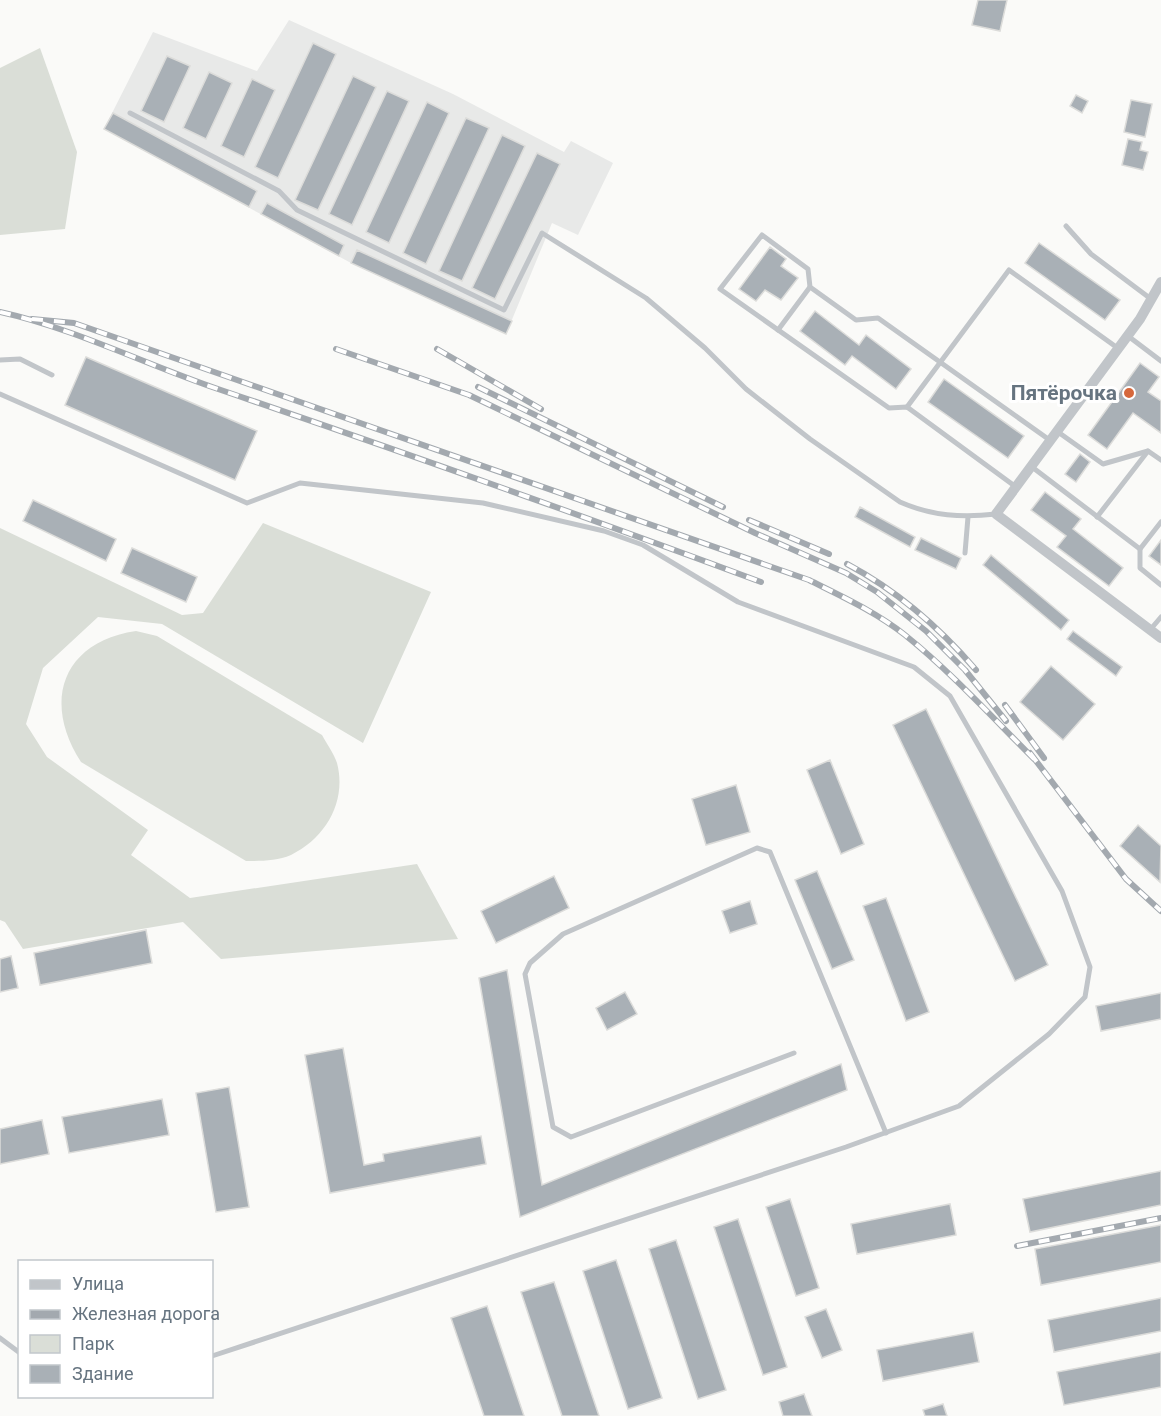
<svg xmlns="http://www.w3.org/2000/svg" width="1161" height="1416" font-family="Roboto,sans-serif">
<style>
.built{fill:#e8e9e8}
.green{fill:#daded7}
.building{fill:#a9b0b6;stroke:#dcdcda;stroke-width:1.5}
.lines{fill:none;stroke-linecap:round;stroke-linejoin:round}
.lane{stroke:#c1c5c9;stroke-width:5}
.street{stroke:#c1c5c9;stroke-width:10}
.rail-casing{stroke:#a3a9af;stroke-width:6}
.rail{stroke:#fff;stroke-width:4;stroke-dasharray:11;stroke-linecap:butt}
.poi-dot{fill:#d6683c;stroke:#fff;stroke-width:2}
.labels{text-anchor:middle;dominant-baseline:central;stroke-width:6;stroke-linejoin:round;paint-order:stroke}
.poi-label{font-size:21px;font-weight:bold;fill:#667480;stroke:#fff;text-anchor:end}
</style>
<rect width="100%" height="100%" fill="#fafaf8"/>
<!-- built -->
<path class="built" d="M289,20L453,94L564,152L571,141L613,163L578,235L552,223L506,334L351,263L104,129L153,32L257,71Z"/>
<!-- green -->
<g class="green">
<path d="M40,48L77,152L65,229L0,235V68Z"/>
<path d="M263,523L431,592L363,743L162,624L98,617L43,668L26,724L47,757L148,830L131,855L190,898L417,864L458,939L221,959L183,922L23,949L5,922L0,920V528L182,615L203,613Z"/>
<path d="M136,631L157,636L322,735C327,744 334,754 337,763C347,801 326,838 291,855C277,861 261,861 246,861L81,762C42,702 62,642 136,631Z"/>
</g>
<!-- building -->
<g class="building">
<path d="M978,0H1007L1000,31L972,25Z"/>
<path d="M313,43L336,54L278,178L255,167Z"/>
<path d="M167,56L190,66L164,122L141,111Z"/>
<path d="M209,72L232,83L206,139L183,128Z"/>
<path d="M353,76L376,87L318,210L295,200Z"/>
<path d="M252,79L275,90L244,157L221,146Z"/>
<path d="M387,91L409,101L352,225L329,214Z"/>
<path d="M1076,95L1088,101L1082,113L1070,106Z"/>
<path d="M1131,100L1152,104L1145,137L1124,132Z"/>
<path d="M427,102L449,113L389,243L366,232Z"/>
<path d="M113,113L257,191L249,207L104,129Z"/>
<path d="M466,118L489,128L426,264L403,253Z"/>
<path d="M502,135L525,146L462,281L439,271Z"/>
<path d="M1128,139L1142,142L1140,150L1148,152L1143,170L1122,165Z"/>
<path d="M537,153L560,164L495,299L472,288Z"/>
<path d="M267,203L344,245L339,256L261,214Z"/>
<path d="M1039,243L1120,300L1105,320L1025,263Z"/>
<path d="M770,247L786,259L781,266L798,278L781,300L765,290L756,301L739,289Z"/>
<path d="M357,250L512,321L506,334L351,263Z"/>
<path d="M815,311L859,345L866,335L911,369L896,389L852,356L845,365L800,331Z"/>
<path d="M86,357L257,431L235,480L65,405Z"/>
<path d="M1140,363L1159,377L1148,392L1161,401V433L1133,413L1107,449L1088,435Z"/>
<path d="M944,379L1024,436L1008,458L928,402Z"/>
<path d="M1080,454L1090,462L1076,482L1065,474Z"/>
<path d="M1045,492L1081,519L1073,529L1123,568L1109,586L1057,547L1066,536L1031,510Z"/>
<path d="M33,500L116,539L106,561L23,521Z"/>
<path d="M860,507L915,537L910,547L855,517Z"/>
<path d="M921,538L961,558L956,569L915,550Z"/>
<path d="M1161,540V565L1149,556Z"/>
<path d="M132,548L197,577L186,602L121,573Z"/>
<path d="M991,555L1069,620L1061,630L983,565Z"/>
<path d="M1073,631L1122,667L1116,676L1067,639Z"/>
<path d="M1051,666L1095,704L1063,740L1020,702Z"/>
<path d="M926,709L1048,965L1015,981L893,725Z"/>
<path d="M830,760L864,844L841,854L807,770Z"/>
<path d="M736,785L750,832L706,845L692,799Z"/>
<path d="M1138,825L1161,846L1160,882L1120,846Z"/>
<path d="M817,871L854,960L832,969L795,880Z"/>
<path d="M554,876L569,908L496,943L481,911Z"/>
<path d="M886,898L929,1012L906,1021L863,906Z"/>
<path d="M750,901L757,924L730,933L722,911Z"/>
<path d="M146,930L152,963L40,985L34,953Z"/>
<path d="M11,956L18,988L0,992V959Z"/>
<path d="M507,970L542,1185L841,1064L847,1090L520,1217L479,978Z"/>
<path d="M625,992L637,1014L607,1030L596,1008Z"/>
<path d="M1161,993V1019L1101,1031L1096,1006Z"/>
<path d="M343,1048L364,1165L384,1161L383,1154L481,1136L486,1164L330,1193L305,1055Z"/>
<path d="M229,1087L249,1207L216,1212L196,1093Z"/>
<path d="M162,1099L169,1135L69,1153L62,1117Z"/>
<path d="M42,1120L49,1154L0,1164V1129Z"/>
<path d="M1161,1171V1205L1030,1232L1023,1199Z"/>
<path d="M790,1199L819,1288L796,1296L766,1207Z"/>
<path d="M950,1204L956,1235L857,1254L851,1224Z"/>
<path d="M738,1219L787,1367L763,1375L714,1227Z"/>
<path d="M1161,1225V1262L1041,1285L1035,1249Z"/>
<path d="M676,1240L726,1390L698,1399L649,1249Z"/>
<path d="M616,1260L662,1398L628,1409L583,1271Z"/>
<path d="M554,1282L599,1416H562L521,1292Z"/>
<path d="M1161,1298V1331L1054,1352L1048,1320Z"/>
<path d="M487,1306L524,1416H484L451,1318Z"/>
<path d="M826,1309L842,1350L822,1358L805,1317Z"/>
<path d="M973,1332L979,1362L883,1381L877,1350Z"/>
<path d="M1161,1352V1387L1064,1405L1057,1372Z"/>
<path d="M804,1394L812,1416H783L779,1402Z"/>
<path d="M943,1404L947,1416H925L923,1410Z"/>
</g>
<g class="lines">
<!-- lane -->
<g class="lane">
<path d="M130,113L279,191L297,210L504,310L542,233L646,298L705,348L746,389L810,439L900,502C932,516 962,518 996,514"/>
<path d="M1066,226L1091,254L1151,299"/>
<path d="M778,330L810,287"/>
<path d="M1128,336L1161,361"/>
<path d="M0,360L20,359L52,375"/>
<path d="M0,394L247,503L300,483L483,503L604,531L643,545L738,602L914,667L950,696L1062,891L1090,967L1085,997L1049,1034L959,1106L846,1147L212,1356"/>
<path d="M907,407L1009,270L1119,349"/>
<path d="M1058,432L1103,464L1148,451"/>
<path d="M1032,467L1140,549L1161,522"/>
<path d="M1016,487L907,407L889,408L720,289L762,235L808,269L810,287L856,320L878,318L1051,441"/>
<path d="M1097,517L1148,451L1161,460"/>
<path d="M1140,549V568L1161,585"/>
<path d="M965,553L968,517"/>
<path d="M1150,630L1161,617"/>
<path d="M794,1053L571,1137L553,1127L525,974L530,963L563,934L757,848L770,852L886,1133"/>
<path d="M0,1338L20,1353"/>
</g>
<!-- street -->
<path class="street" d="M1161,282L1140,319L996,514L1161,638"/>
<defs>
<g id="rail">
<path d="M0,312C73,328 147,365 218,389C400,451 581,515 761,582"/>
<path d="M32,319L74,323L809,580C841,596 876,612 905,635C951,672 992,717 1034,759"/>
<path d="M336,349L469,395L755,533L846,573L877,592L926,631L965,670L1006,721"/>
<path d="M437,349L541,409"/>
<path d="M478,387L723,507"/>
<path d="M749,520L829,554"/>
<path d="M847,564C896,590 940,628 976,670"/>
<path d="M1005,705L1044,758"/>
<path d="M1030,753L1126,879L1161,911"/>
<path d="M1017,1246L1161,1218"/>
</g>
</defs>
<!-- rail casing -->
<use href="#rail" class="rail-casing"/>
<!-- rail -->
<use href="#rail" class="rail"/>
</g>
<!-- markers -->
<circle class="poi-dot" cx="1129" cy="393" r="6"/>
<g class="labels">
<!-- poi labels -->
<g class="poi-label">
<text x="1117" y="393">Пятёрочка</text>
</g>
</g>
<!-- legend -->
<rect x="18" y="1260" width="195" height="138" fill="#ffffff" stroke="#c2c7cc" stroke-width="1.5"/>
<rect x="30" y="1280" width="30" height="9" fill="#c1c5c9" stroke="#c2c7cc" stroke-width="1.5"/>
<text x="72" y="1290" font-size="18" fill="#667480">Улица</text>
<rect x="30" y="1310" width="30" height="9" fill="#a3a9af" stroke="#c2c7cc" stroke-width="1.5"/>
<text x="72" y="1320" font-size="18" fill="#667480">Железная дорога</text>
<rect x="30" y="1335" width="30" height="18" fill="#daded7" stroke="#c2c7cc" stroke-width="1.5"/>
<text x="72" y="1350" font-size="18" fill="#667480">Парк</text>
<rect x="30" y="1365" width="30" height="18" fill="#a9b0b6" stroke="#c2c7cc" stroke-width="1.5"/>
<text x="72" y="1380" font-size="18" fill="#667480">Здание</text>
</svg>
